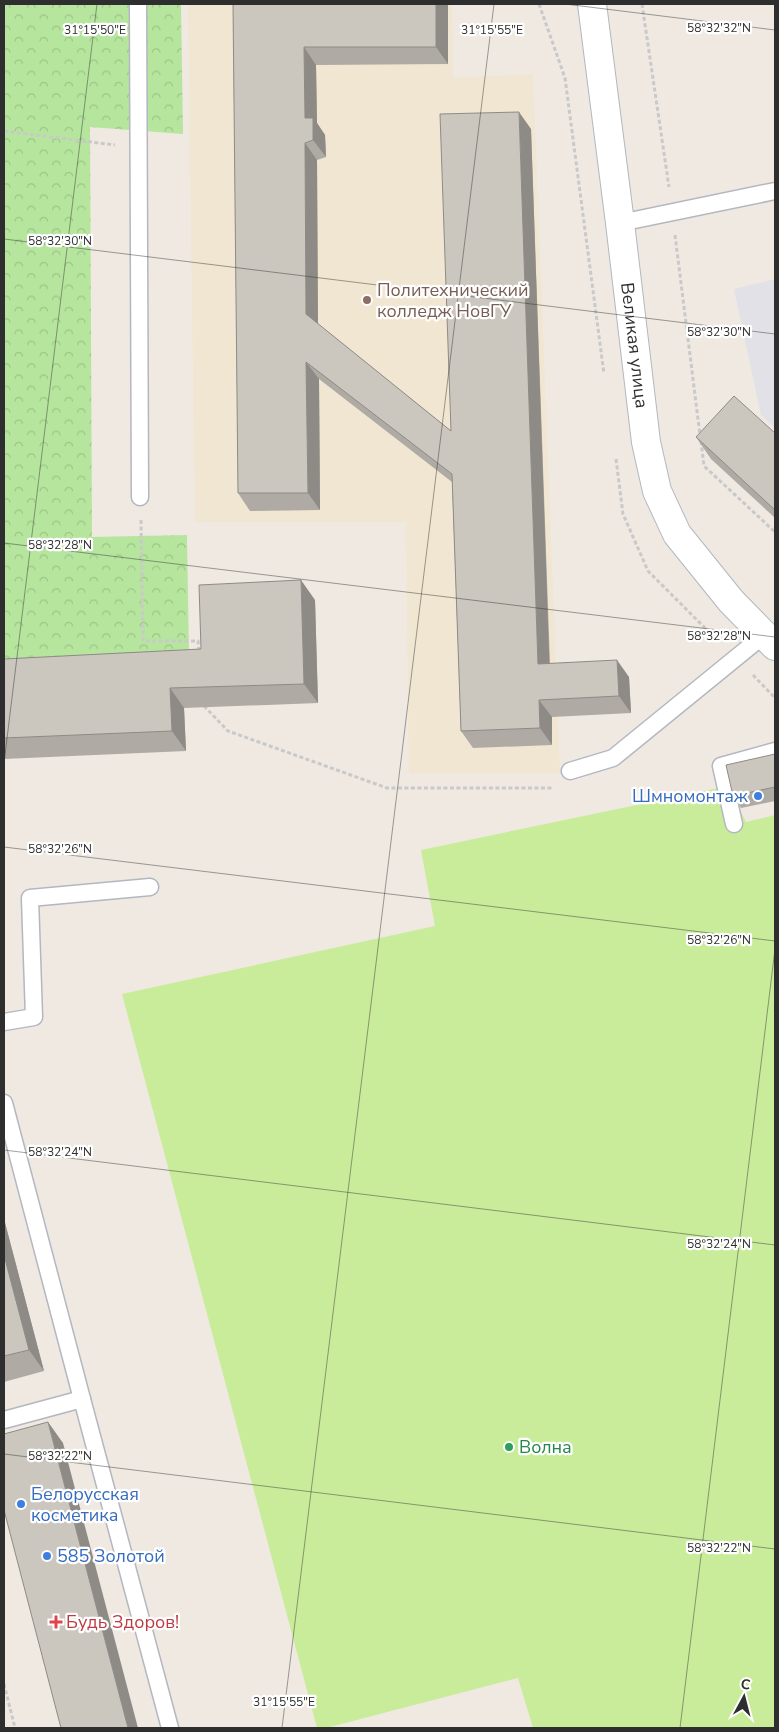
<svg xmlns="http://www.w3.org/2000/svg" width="779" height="1732" font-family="'Nunito Sans',sans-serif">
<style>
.industrial{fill:#e3e1e8}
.education{fill:#f0e6d1}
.park{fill:url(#park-crowns)}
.pitch{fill:#c9ec9a}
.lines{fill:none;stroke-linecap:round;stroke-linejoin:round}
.lane-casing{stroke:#b4b7c1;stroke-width:19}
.secondary-casing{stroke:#b4b7c1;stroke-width:30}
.path{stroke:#c9c9c9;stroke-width:3;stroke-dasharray:4 2.5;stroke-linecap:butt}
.lane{stroke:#fff;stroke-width:16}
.secondary{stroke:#fff;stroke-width:28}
.wall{fill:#afaba4}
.shaded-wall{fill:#8e8b86}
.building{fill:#cbc7bf;stroke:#8e8b86}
.ticks{fill:none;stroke:#2e2e2e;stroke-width:1;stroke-opacity:0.45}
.education-dot{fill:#8d6e63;stroke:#fff;stroke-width:2}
.shop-dot{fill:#3f7fe0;stroke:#fff;stroke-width:2}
.leisure-dot{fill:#2e9e5b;stroke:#fff;stroke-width:2}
.health-dot{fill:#e0444e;stroke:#fff;stroke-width:2}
.labels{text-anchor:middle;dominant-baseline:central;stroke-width:4.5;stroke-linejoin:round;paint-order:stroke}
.education-label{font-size:18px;fill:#785e54;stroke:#fff;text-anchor:start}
.street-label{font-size:18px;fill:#2e2e2e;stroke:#fff}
.shop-label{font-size:18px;fill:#366cbe;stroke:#fff;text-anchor:start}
.leisure-label{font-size:18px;fill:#27864d;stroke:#fff;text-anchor:start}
.health-label{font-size:18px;fill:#be3a42;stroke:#fff;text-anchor:start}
.ticks-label{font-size:12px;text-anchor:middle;fill:#2e2e2e;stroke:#fff;stroke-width:4.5;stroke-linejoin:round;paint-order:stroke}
</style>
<defs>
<pattern id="park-crowns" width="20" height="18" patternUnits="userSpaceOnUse" patternTransform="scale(1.25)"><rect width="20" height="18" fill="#b6e59e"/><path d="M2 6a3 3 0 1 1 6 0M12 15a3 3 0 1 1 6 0" fill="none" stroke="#9dc588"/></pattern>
</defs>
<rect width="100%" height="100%" fill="#efe9e1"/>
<!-- industrial -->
<path class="industrial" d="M775,279V428L761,415L734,289Z"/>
<!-- education -->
<path class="education" d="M188,4H452L453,78L533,74L560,773H409L406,522H195Z"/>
<!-- park -->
<path class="park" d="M4,4H181L183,134L90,127L92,537L187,535L189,656L4,667Z"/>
<!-- pitch -->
<path class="pitch" d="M728,786L746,822L775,815V1728H533L518,1678L326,1728H317L122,994L435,926L421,850Z"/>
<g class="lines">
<defs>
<g id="lane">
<path d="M138,4L140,497"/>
<path d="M620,223L775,191"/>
<path d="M570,771L613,758L764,635"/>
<path d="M734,824L721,766L775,751"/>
<path d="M4,1022L34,1017L30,898L150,887"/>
<path d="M4,1103L82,1399"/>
<path d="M4,1420L82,1399L170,1728"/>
</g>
<g id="secondary">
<path id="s1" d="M592,4L620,223L646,442L657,491L677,534L731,601L775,646"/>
</g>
</defs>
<!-- lane casing -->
<use href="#lane" class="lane-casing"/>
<!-- secondary casing -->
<use href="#secondary" class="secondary-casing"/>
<!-- path -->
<g class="path">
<path d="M539,4L565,78L604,374"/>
<path d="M642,4L669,187"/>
<path d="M4,131L115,145"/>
<path d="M675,235L700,435"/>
<path d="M701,441L704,466L775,532"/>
<path d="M616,459L623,514L648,571L718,641"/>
<path d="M141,520L143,641H198L199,652"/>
<path d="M753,675L775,698"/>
<path d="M204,706L228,731L387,788H552"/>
<path d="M4,1684L15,1728"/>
</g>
<!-- lane -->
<use href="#lane" class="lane"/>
<!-- secondary -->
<use href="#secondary" class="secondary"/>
</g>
<!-- wall -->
<g class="wall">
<path d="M233,4H448V64L316,65L317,123L325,135L326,157L317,160L318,324L451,431L531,129L550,663L629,677L631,713L552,717V745L473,748L461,731L452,482L319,379L320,510L250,511L238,493Z"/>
<path d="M775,433V518L711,459L696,437Z"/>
<path d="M315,600L318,703L184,708L186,751L4,759V659L201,649Z"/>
<path d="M775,754V801L741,808L733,796Z"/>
<path d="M4,1219L44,1371L4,1382Z"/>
</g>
<!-- shaded-wall -->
<g class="shaded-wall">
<path d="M436,4H448V64L436,47Z"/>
<path d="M304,47L316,65L317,123L325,135L326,157L313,140L305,118Z"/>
<path d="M519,112L531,129L550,681L538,664Z"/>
<path d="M305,143L317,160L318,331L306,314Z"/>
<path d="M306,362L319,379L320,510L308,493Z"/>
<path d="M301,580L315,600L318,703L304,684Z"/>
<path d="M617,660L629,677L631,713L619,696Z"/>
<path d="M170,688L184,708L186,751L172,731Z"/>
<path d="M539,700L552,717V745L540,728Z"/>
<path d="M4,1219L44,1371L29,1350L4,1255Z"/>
<path d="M48,1422L63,1443L138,1728H128Z"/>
</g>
<!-- building -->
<g class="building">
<path d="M233,4H436V47H304L305,118H313V140L305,143L306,314L451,431L440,114L519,112L538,664L617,660L619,696L539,700L540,728L461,731L452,474L306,362L308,493H238Z"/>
<path d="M734,396L775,433V510L696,437Z"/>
<path d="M301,580L304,684L170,688L172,731L4,738V659L201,649L199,585Z"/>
<path d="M775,754V787L733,796L726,765Z"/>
<path d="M4,1255L29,1350L4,1356Z"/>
<path d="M48,1422L128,1728H61L4,1510V1434Z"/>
</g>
<!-- ticks -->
<path class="ticks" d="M565,4L775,30M4,239L775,334M4,543L775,637M4,763L97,4M4,847L775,941M4,1150L775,1245M4,1454L775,1549M282,1728L494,4M680,1728L775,949"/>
<!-- markers -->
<circle class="education-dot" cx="367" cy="300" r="5"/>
<g class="shop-dot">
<circle cx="758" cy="796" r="5"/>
<circle cx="21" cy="1504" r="5"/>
<circle cx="47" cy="1556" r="5"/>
</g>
<circle class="leisure-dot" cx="509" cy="1447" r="5"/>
<path class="health-dot" d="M53.5 1614.5h5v5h5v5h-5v5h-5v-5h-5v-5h5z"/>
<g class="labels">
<!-- education labels -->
<g class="education-label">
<text x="377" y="290">Политехнический<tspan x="377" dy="21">колледж НовГУ</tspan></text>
</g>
<!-- street labels -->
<g class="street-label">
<text stroke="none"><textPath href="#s1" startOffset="344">Великая улица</textPath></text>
</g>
<!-- shop labels -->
<g class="shop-label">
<text x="748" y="796" text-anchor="end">Шмномонтаж</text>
<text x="31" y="1494">Белорусская<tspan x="31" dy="21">косметика</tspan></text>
<text x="57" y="1556">585 Золотой</text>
</g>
<!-- leisure labels -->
<g class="leisure-label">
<text x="519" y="1447">Волна</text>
</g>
<!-- health labels -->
<g class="health-label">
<text x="66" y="1622">Будь Здоров!</text>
</g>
</g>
<g class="ticks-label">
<text x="719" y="32">58°32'32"N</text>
<text x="95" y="34">31°15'50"E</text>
<text x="492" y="34">31°15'55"E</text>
<text x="60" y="245">58°32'30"N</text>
<text x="719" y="336">58°32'30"N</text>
<text x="60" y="549">58°32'28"N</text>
<text x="719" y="640">58°32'28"N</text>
<text x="60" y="853">58°32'26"N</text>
<text x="719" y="944">58°32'26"N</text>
<text x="60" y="1156">58°32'24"N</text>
<text x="719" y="1248">58°32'24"N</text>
<text x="60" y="1460">58°32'22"N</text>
<text x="719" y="1552">58°32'22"N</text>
<text x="284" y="1706">31°15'55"E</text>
</g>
<!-- border -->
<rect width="779" height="1732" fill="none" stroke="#2e2e2e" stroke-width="10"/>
<!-- north arrow -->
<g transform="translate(744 1697) rotate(7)" stroke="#ffffff" stroke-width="4" paint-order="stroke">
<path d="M0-4L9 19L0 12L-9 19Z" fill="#2e2e2e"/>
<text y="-8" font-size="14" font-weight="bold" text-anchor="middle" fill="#2e2e2e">С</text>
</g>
</svg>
